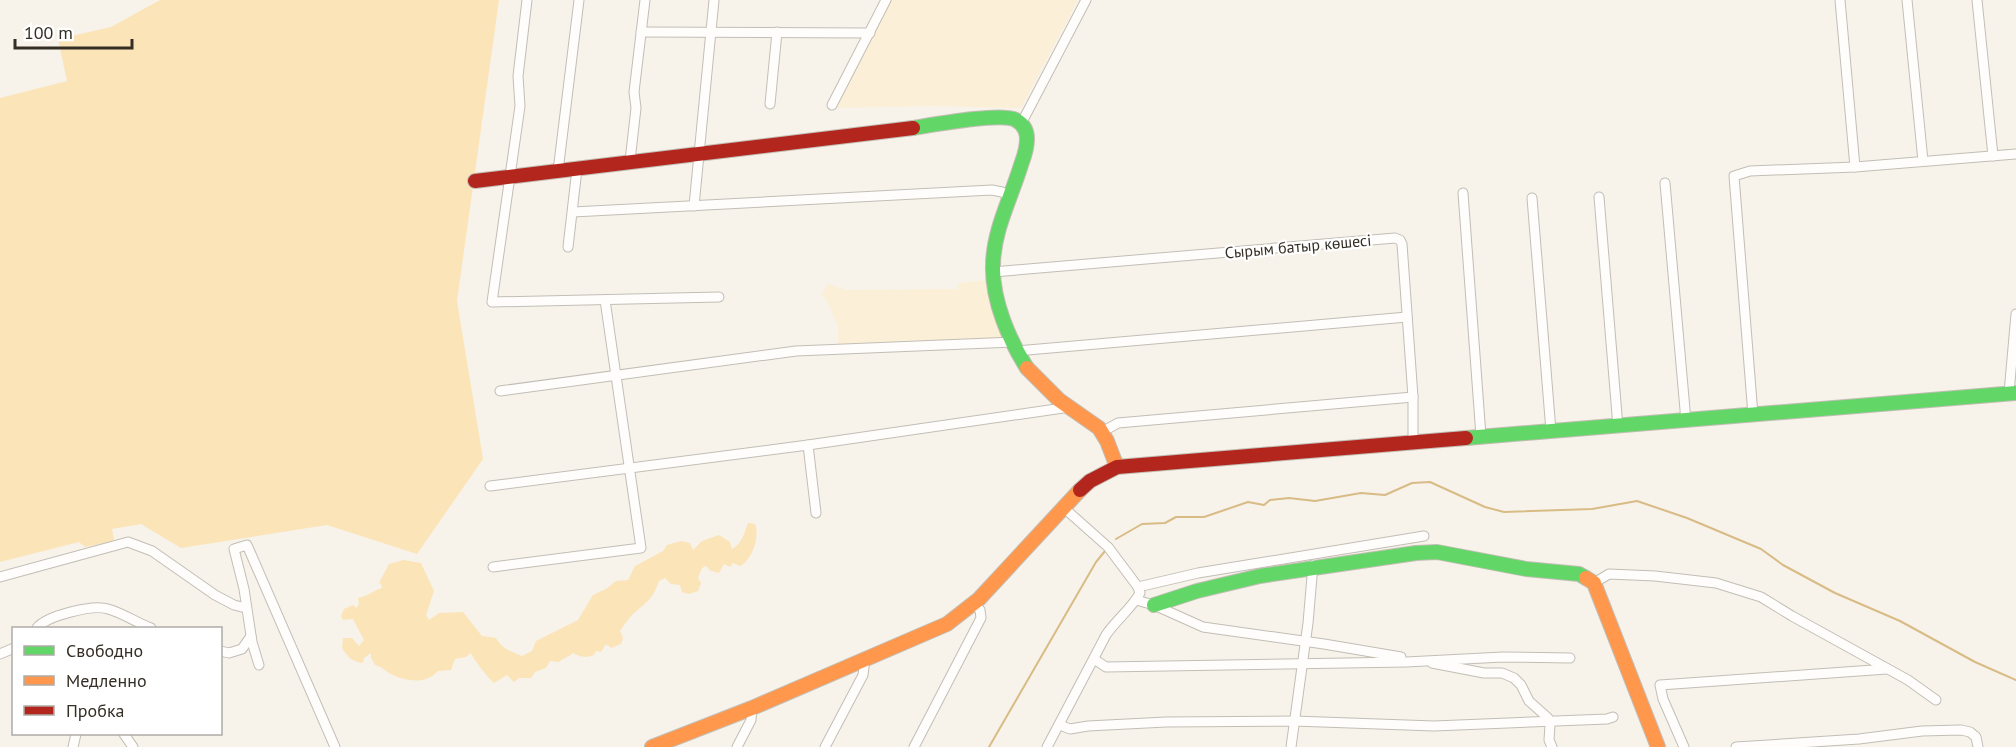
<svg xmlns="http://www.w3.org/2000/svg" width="2016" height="747" font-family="'PT Sans',sans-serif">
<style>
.built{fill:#fbefd8}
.green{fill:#fbe4b8}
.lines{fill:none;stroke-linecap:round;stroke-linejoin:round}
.stream{stroke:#d8bb85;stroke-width:2}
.street-casing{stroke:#c2beb5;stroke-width:11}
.fast-casing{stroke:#c2beb5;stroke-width:16}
.slow-casing{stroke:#c2beb5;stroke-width:16}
.jam-casing{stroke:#c2beb5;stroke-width:16}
.street{stroke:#fefdfc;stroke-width:9}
.fast{stroke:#63d668;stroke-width:14}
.slow{stroke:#ff974d;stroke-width:14}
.jam{stroke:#b3261e;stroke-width:14}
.labels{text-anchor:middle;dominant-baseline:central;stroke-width:4.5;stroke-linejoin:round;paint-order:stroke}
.street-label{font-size:16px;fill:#342e24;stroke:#fff}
</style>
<rect width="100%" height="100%" fill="#f7f3ea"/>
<!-- built -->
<g class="built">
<path d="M892,0H1078L1021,108L932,106L836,108Z"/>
<path d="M988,280L1006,340L838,345V326L826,299L821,294L828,284L847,290L957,289L959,283Z"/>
</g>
<!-- green -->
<g class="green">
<path d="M160,0H499L457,301L483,459L417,554L327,525L181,548L141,524L112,529L114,540L110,542L85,547L79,542L0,562V98L67,81L58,39L111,27Z"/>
<path d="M748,523L755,524C760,537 752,560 740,566L733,563L730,567L724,564L719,573L711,571L706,566L702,568L698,578L701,583L698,591L689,594L682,592L680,585L671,584L665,578L659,581C652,601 646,602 632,615C627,620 624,626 620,631L623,638L621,644L611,648L606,644L601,652L596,651L594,655C587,658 579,657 573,653C567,658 563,658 559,662L550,661L546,668L535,672L531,678H519L514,682L507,675L494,683C489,679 473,659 471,653L466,657L455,659L451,670L438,671C427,684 407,682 393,675C386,672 383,667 375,665L371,658V653L364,658L363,663C352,662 347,656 342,648L343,638H352L359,646L364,640L353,619L343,620L341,616L344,609L353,605L356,608L359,604L358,598C369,596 372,591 382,588L381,584L379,583L389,564L404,560L421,563L434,591L426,615L429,620L439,613L463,612L482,636L496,638C501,648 512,652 522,656L532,651L536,641L578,620L593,595L606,589L616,581L628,580L635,566L663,551L667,545L681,541L690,543L693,550L702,541L719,535L730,542L732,549C741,545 745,532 748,523Z"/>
</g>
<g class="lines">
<!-- stream -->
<g class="stream">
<path d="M1116,539L1142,524L1165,523L1176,517H1204L1248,502L1264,505L1270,500L1289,498L1315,501L1361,493L1385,495L1412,483L1430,482L1485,507L1504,512L1592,509L1637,501L1687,518L1761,549L1783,565L1835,593L1900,621L1975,662L2016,680"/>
<path d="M989,747L1096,562L1105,551"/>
</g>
<defs>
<g id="street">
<path d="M527,0L518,76L520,106L492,302L719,297"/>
<path d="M1840,0L1855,167"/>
<path d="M1907,0L1923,161"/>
<path d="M1977,0L1993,156"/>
<path d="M641,32L870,33"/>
<path d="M770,104L777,32"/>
<path d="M832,105L886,0"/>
<path d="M1021,124L1086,0"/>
<path d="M630,161L636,108L634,92L645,0"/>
<path d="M558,171L579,0"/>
<path d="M1665,183L1686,421"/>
<path d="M1463,193L1481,436"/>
<path d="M1599,197L1618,427"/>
<path d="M1532,198L1551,431"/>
<path d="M694,206L714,0"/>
<path d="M573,212L992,190L1002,192L1010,197"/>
<path d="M568,247L577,169"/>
<path d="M993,272L1395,238L1400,240L1402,244L1413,397V441"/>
<path d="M1016,351L1407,317"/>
<path d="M500,391L796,351L1014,342"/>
<path d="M2009,393L2016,314"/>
<path d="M1753,415L1734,176L1750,171L1855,167L2016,154"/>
<path d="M1102,432L1118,423L1413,397"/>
<path d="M808,445L816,513"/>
<path d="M490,486L808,445L1070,407"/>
<path d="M493,567L641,548L605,300"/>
<path d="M0,577L128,542L152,551L215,595L234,605L246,608"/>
<path d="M1594,583L1609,574L1655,576L1716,583L1761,597L1792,616L1908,680L1936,700"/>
<path d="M1138,587L1198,573L1424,536"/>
<path d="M1136,600L1154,605L1203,627L1324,644L1401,657"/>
<path d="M37,628C46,616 93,604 108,609C123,613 137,623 151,628"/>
<path d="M220,651L229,653L242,649L251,636"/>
<path d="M0,654L14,648"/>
<path d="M1094,659L1106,667L1406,662L1503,657L1570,658"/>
<path d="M1432,663L1484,673H1502L1514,678L1521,685L1529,701L1548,718L1550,725L1549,740L1552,747"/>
<path d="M259,665L252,642L244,589L234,549L247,545L335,747"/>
<path d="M1060,725L1070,729L1088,726L1166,722L1294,721L1434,726L1607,719L1613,717"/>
<path d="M124,734L133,747"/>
<path d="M73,747L76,734"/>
<path d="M737,747L751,720L752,708"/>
<path d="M825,747L863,675L865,659"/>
<path d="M914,747L981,618L980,610L974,604"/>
<path d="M1047,747L1106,635C1116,620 1132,608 1140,593L1138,587L1108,547L1064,508"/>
<path d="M1291,747L1308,623L1313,565"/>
<path d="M1684,747L1663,699L1660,685L1887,669"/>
<path d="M1736,747L1859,739L1922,731L1961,730L1970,732L1976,737L1978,747"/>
</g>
<g id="fast">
<path d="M913,128C932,125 1002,112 1016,120C1023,124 1027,131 1027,139C1027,148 1024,157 1021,165C1011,198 993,231 993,266C992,300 1009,340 1027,368"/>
<path d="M1466,438L2016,393"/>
<path d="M1154,605L1197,591L1260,576L1416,553L1437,552L1526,569L1579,574L1586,578"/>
</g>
<g id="slow">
<path d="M1027,368L1059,400L1099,428L1107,441L1117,467"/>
<path d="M1586,578L1594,583L1658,747"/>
<path d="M652,747L752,708L947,624L979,599L1080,490"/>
</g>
<g id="jam">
<path d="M475,181L913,128"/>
<path d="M1080,490L1090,481L1117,467L1466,438"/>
</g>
</defs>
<!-- street casing -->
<use href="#street" class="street-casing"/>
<!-- fast casing -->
<use href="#fast" class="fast-casing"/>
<!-- slow casing -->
<use href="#slow" class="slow-casing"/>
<!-- jam casing -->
<use href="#jam" class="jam-casing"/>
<!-- street -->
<use href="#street" class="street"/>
<!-- fast -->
<use href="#fast" class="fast"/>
<!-- slow -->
<use href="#slow" class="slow"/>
<!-- jam -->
<use href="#jam" class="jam"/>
</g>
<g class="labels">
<!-- street labels -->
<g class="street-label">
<text transform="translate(1298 246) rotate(-5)">Сырым батыр көшесі</text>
</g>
</g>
<!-- legend -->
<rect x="12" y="627" width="210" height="108" fill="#ffffff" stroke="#aeaba7" stroke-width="1.5"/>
<rect x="24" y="646" width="30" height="9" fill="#63d668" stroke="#aeaba7" stroke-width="1.5"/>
<text x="66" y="657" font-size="18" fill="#342e24">Свободно</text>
<rect x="24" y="676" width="30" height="9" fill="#ff974d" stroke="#aeaba7" stroke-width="1.5"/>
<text x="66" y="687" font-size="18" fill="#342e24">Медленно</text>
<rect x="24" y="706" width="30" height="9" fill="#b3261e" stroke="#aeaba7" stroke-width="1.5"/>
<text x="66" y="717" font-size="18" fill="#342e24">Пробка</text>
<!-- scale -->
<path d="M15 39v9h117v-9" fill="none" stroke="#342e24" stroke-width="3"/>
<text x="24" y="39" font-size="18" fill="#342e24" stroke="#ffffff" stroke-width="4.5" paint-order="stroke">100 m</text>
</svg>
